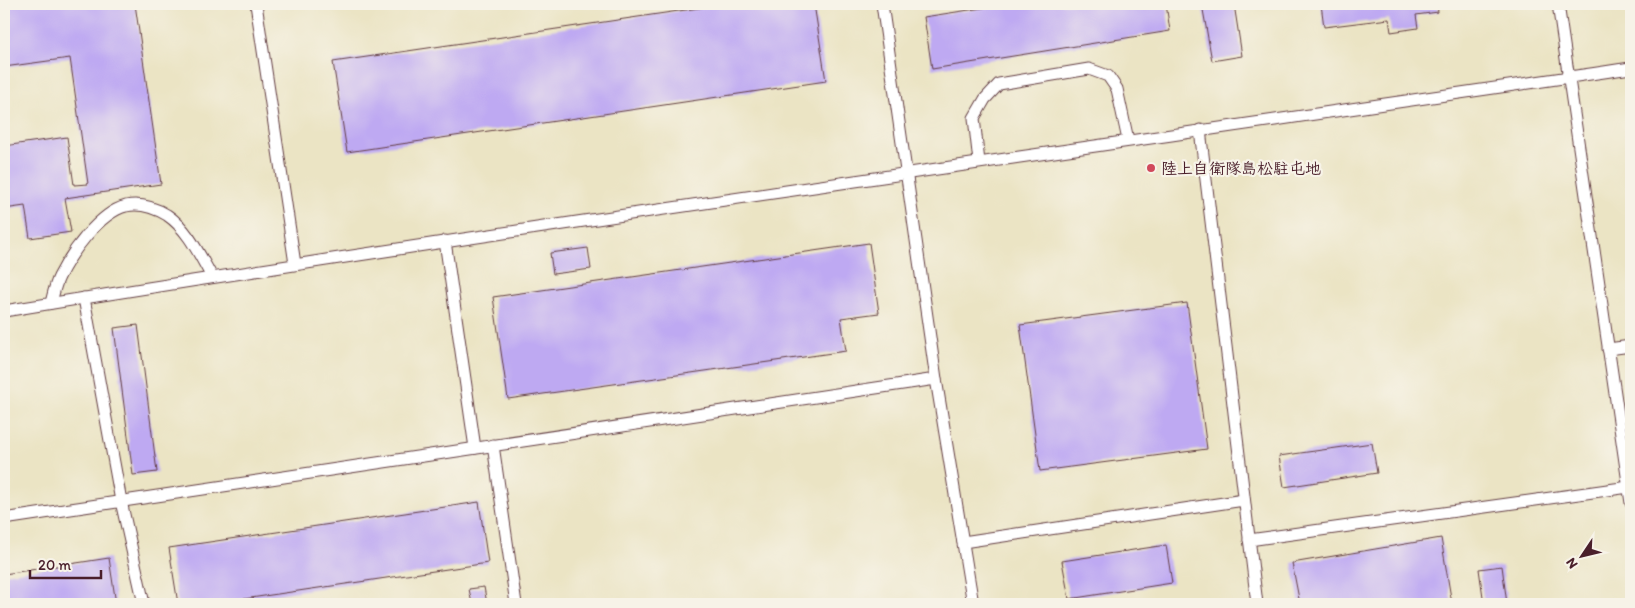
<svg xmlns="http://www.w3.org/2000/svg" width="1635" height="608" font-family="Itim,'Klee One',sans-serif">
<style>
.building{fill:#bea9f2}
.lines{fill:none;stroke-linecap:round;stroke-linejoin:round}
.lane-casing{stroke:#623d42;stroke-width:13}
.lane{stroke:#fff;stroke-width:11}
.poi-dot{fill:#d1495b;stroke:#f7f3e8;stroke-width:2}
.labels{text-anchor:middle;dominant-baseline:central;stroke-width:4.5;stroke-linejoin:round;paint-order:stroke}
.poi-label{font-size:16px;font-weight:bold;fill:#4a1f2b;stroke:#f7f3e8;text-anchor:start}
</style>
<rect width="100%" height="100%" fill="#f7f3e8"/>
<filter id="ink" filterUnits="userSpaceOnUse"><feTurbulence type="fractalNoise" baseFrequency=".02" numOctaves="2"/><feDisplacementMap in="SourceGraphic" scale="10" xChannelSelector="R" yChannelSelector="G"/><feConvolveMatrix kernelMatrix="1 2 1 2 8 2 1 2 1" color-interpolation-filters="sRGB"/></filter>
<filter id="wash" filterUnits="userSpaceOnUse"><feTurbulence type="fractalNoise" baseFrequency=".0096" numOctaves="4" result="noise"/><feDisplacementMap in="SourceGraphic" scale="20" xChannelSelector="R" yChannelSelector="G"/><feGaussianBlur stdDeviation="1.12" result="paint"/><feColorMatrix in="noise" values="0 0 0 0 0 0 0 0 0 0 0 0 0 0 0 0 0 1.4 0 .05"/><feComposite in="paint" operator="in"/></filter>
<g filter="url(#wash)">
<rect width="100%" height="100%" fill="#ebe4c4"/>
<g id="blocks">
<!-- building -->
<g class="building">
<path d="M4,4H135L161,184L65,198L71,232L30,238L25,206L4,209V146L67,137L74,185L88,184L70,58L4,67Z"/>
<path d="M726,4H814L826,81L347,152L333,62Z"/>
<path d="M1008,4H1166L1170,31L932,69L924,17Z"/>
<path d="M1202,4H1234L1242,56L1212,61Z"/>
<path d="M1321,4H1437L1438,12L1416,15L1418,28L1391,32L1389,19L1324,27Z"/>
<path d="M869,243L879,313L841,318L846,351L508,399L493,297Z"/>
<path d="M588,248L591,269L553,274L550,253Z"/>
<path d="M1187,303L1207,449L1040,471L1020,325Z"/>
<path d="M138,325L157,472L133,475L114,328Z"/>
<path d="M1372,443L1377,473L1284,487L1279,456Z"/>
<path d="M479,502L488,563L210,604H178L169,548Z"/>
<path d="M1441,538L1452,604H1300L1292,563Z"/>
<path d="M1166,545L1172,583L1069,599L1062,561Z"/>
<path d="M109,558L116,604H4V574Z"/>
<path d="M1502,566L1507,604H1484L1479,569Z"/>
<path d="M484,587L487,604H472L469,589Z"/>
</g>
</g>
</g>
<g filter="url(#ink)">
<use href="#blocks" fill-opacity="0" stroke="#623d42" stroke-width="1"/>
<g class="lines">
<defs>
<g id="lane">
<path d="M256,4L295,264"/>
<path d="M882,4L936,379L973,604"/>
<path d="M1558,4L1631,503"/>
<path d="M1200,130L1257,604"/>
<path d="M979,162L974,118L985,99L999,84L1089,69L1108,76L1117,89L1128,140"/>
<path d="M445,241L475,448"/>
<path d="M84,298L121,501L144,604"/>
<path d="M51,303C53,295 55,285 59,277C71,253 99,213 126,206C140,203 155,208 167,215C188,229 200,256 212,277"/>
<path d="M4,311C545,223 1089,148 1631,68"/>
<path d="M1608,349L1631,346"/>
<path d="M493,445L516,604"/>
<path d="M4,519L936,379"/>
<path d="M1249,540L1629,487"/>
<path d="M963,542L1244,500"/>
</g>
</defs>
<!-- lane casing -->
<use href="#lane" class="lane-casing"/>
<!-- lane -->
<use href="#lane" class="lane"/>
</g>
</g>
<!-- markers -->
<circle class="poi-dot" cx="1151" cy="168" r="5"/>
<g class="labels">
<!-- poi labels -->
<g class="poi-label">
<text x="1161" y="168">陸上自衛隊島松駐屯地</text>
</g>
</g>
<!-- margin -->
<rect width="1635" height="608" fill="none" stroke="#f7f3e8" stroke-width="20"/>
<!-- north arrow -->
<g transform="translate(1582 556) rotate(235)" stroke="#f7f3e8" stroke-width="4" paint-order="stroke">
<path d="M0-4L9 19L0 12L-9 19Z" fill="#4a1f2b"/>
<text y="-8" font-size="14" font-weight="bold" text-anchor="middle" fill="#4a1f2b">N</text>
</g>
<!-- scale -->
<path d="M30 570v8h71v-8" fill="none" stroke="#4a1f2b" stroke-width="2.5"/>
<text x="38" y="570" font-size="15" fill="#4a1f2b" stroke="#f7f3e8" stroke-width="4" paint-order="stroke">20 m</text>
</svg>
